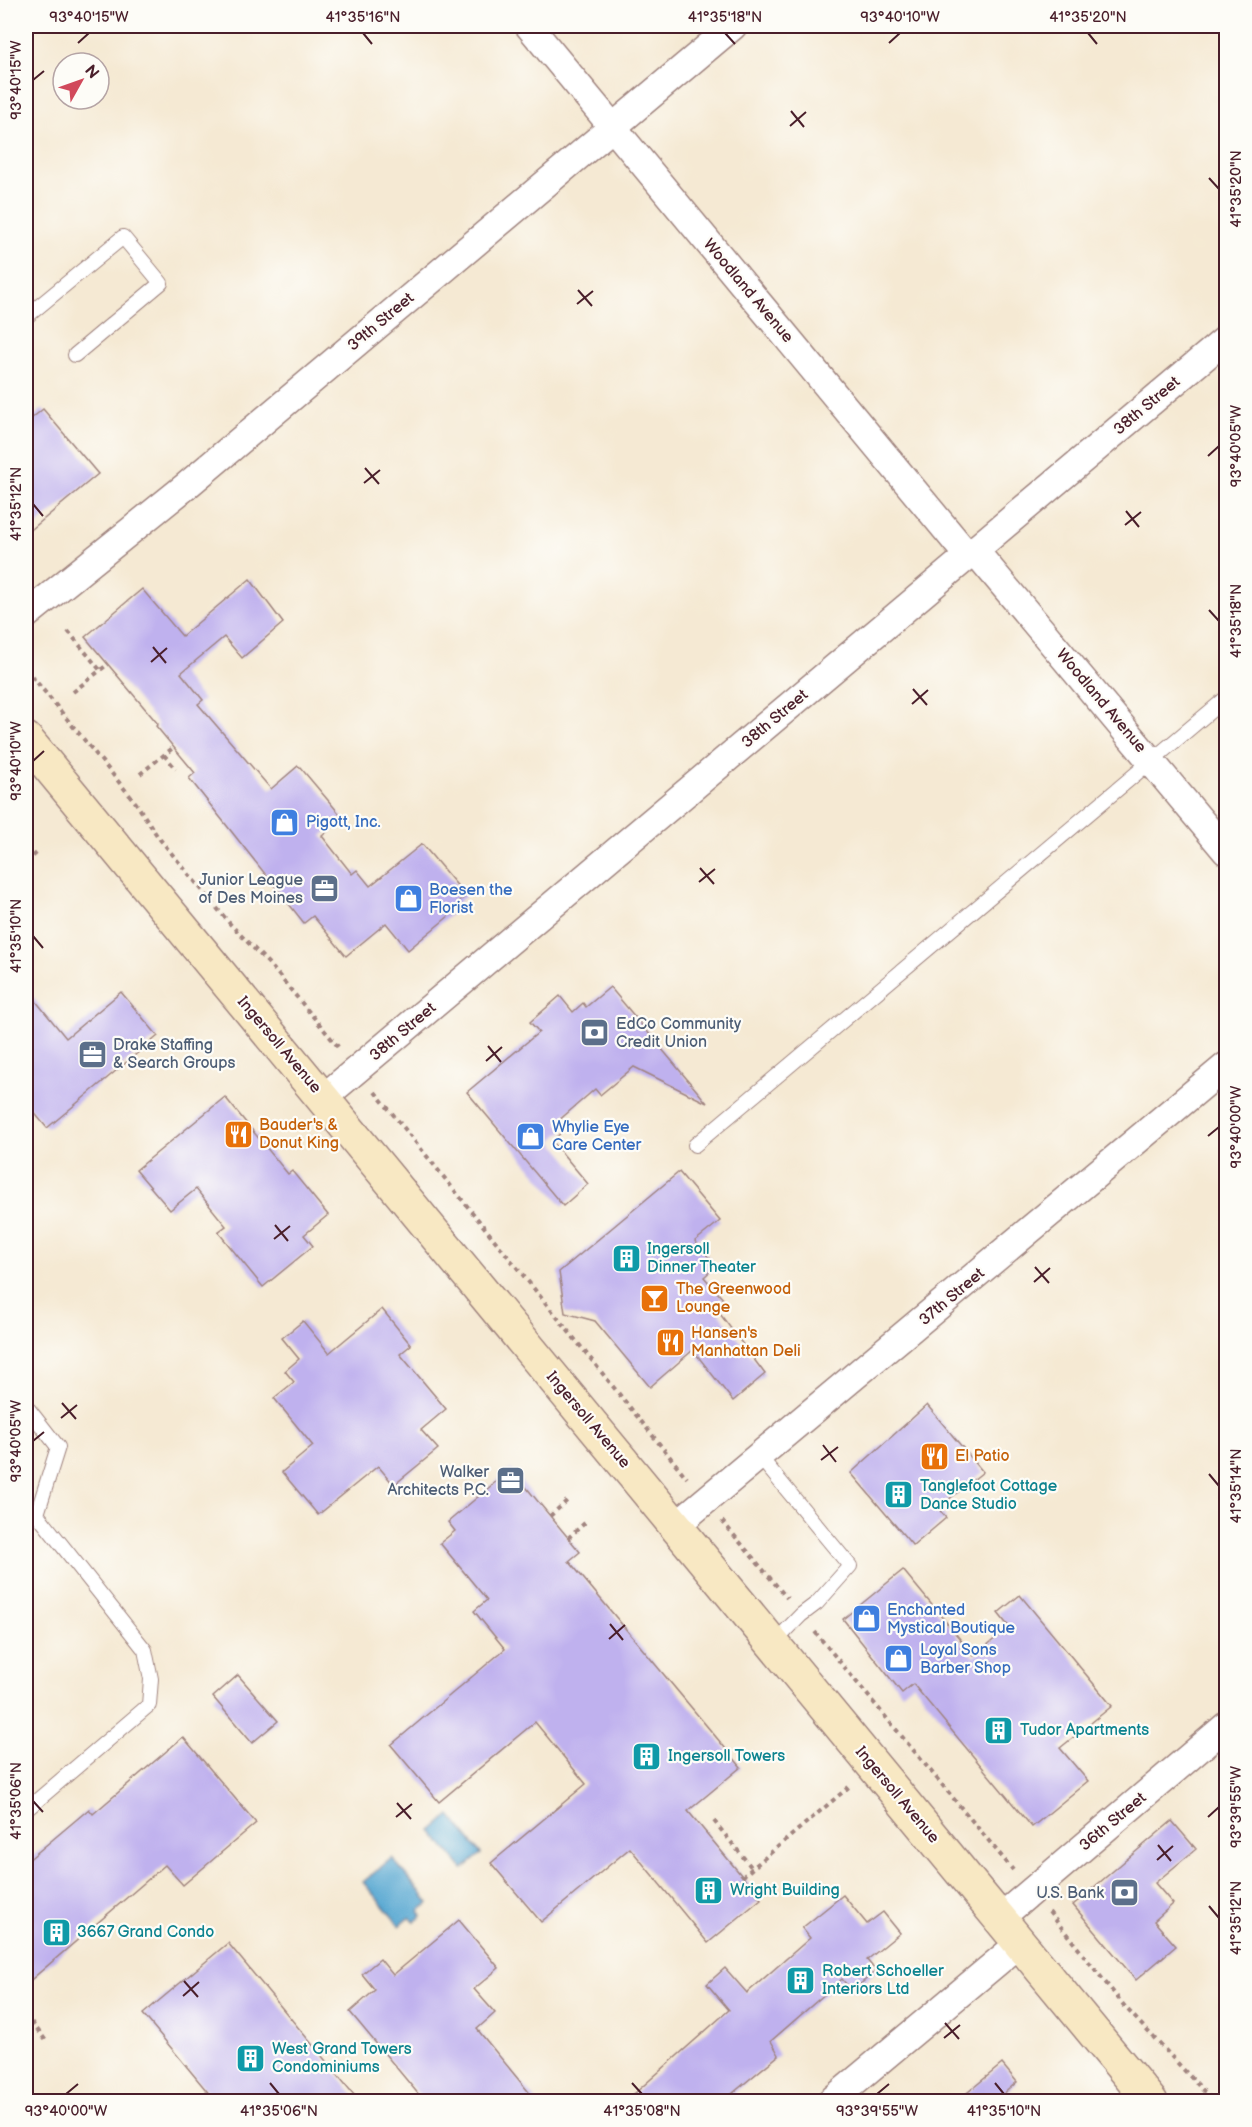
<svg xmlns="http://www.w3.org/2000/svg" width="1252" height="2127" font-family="'Balsamiq Sans',sans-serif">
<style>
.water{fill:#58a8d2;stroke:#51647e;stroke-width:1.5}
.building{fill:#bfb1ee}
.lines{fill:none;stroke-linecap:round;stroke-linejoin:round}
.lane-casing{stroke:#a0847f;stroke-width:16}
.street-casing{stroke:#a0847f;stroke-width:30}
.secondary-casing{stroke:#a0847f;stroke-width:36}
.path{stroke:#a0847f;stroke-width:4;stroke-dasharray:4.5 4.5;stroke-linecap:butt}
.lane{stroke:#fff;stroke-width:14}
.street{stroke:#fff;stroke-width:27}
.secondary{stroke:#f8e8c3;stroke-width:33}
.ticks{fill:none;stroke:#4a1f2b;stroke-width:2}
.labels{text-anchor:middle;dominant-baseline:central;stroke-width:4.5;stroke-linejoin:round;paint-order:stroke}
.street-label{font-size:16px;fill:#4a1f2b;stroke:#fdfcf7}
.shop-label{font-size:16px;fill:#366cbe;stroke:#fdfcf7;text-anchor:start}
.service-label{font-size:16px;fill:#4e5e75;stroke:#fdfcf7;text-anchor:end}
.food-label{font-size:16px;fill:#c56008;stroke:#fdfcf7;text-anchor:start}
.culture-label{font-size:16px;fill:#0d838f;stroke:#fdfcf7;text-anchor:start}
.neatline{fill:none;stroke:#4a1f2b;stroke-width:2}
.ticks-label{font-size:15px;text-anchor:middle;fill:#4a1f2b}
</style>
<rect width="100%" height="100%" fill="#fdfcf7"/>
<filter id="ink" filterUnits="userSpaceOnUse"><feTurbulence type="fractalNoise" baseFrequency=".0167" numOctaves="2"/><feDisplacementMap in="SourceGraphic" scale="12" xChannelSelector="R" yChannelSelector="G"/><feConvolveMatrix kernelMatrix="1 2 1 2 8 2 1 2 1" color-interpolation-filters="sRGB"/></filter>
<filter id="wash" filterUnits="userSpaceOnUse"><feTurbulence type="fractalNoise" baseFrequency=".008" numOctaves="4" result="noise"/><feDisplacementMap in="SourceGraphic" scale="24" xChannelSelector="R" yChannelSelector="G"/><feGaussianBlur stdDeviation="1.35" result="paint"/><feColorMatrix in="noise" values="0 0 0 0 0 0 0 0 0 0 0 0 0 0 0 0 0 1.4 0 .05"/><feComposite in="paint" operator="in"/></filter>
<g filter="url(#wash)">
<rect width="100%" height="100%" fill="#f5e9d3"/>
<!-- water -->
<g class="water">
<path d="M450,1815L481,1854L463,1869L431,1831Z"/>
<path d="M392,1858L429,1903L419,1911L422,1916L414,1922L410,1917L400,1926L363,1882Z"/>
</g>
<g id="blocks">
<!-- building -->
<g class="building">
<path d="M43,409L98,474L26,534V423Z"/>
<path d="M250,579L283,623L242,658L224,637L181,673L203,700L198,704L271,789L298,766L300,767L343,818L322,836L352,874L357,870L370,886L422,844L466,896L458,902L461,906L408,950L386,923L346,956L313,916L304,923L189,778L195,773L156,726L158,724L85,637L142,589L182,636Z"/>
<path d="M610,987L707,1103L634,1067L600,1095L595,1089L557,1122L564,1130L552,1141L588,1184L563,1206L467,1092L539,1032L530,1022L560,996L573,1012L583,1003L586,1007Z"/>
<path d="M26,989L66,1038L121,992L158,1036L47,1128L26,1103Z"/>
<path d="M225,1097L288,1174L292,1171L328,1215L304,1235L313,1246L263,1287L218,1232L226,1226L196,1189L170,1210L136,1170Z"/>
<path d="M679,1172L720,1221L695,1241L716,1266L704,1277L723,1299L714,1306L765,1374L733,1401L693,1350L650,1387L595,1321L565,1313L559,1272Z"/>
<path d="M382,1309L411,1345L400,1354L446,1409L421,1430L438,1449L394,1485L378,1466L318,1515L282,1472L313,1446L274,1398L294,1382L285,1371L299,1359L282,1338L303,1321L329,1353Z"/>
<path d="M927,1405L983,1472L938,1508L946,1518L913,1546L851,1473Z"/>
<path d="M511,1469L580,1552L569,1561L741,1767L688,1811L761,1899L708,1943L630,1848L541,1922L491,1863L586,1784L535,1722L439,1802L391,1745L505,1649L474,1611L487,1600L440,1543L455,1531L448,1522Z"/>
<path d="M903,1570L974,1656L1009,1627L998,1613L1020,1595L1112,1706L1060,1748L1088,1781L1032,1827L913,1684L902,1693L843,1619Z"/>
<path d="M238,1675L278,1721L252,1743L213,1697Z"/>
<path d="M183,1737L256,1823L183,1885L165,1865L26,1984V1862L89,1809L93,1814Z"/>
<path d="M1172,1821L1196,1849L1155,1883L1173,1904L1154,1921L1176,1946L1136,1980L1073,1905Z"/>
<path d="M843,1895L867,1924L883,1912L900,1933L867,1960L876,1971L852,1991L842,1979L771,2041L779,2055L722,2102H625L729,2010L707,1984L725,1968L747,1993L810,1938L802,1928Z"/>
<path d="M459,1920L499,1968L474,1989L495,2013L477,2029L537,2102H425L350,2012L375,1990L362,1974L380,1959L393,1975Z"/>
<path d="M228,1943L360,2102H216L143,2014Z"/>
<path d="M1002,2064L1017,2082L994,2102H956Z"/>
</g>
</g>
</g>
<g filter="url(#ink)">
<use href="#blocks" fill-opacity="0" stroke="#a0847f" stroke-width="1.5"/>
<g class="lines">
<defs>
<g id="lane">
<path d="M26,317L123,237L161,283L75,355"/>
<path d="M695,1145L1226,698"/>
<path d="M26,1406L58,1447L37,1514L145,1650L151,1679L149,1705L26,1810"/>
<path d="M759,1456L850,1566L817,1603L801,1615L773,1644"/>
</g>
<g id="street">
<path d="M529,26L968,556"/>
<path d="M975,551L1226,851"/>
<path d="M26,615L185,487L733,26"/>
<path d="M323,1098L1226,339"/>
<path d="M675,1526L1226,1066"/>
<path d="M1000,1918L1226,1726"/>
<path d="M830,2102L1020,1943"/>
</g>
<path id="secondary" d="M26,739L1151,2102"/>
</defs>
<!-- lane casing -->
<use href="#lane" class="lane-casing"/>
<!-- street casing -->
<use href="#street" class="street-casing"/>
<!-- secondary casing -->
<use href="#secondary" class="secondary-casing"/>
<!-- path -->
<g class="path">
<path d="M68,631L100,670"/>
<path d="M26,669L136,803L158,837L231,925L271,966L340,1049"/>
<path d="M73,692L108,664"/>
<path d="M164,755L176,769"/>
<path d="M140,774L174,747"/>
<path d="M26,862L39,851"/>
<path d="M375,1092L687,1478"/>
<path d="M550,1516L570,1498"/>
<path d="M722,1521L787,1598"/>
<path d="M568,1538L588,1520"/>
<path d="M815,1632L1013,1870"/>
<path d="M714,1821L752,1868"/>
<path d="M742,1877L850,1786"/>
<path d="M1049,1912L1126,2008L1214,2102"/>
<path d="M26,2015L47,2042"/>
</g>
<!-- lane -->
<use href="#lane" class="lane"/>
<!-- street -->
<use href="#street" class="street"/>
<!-- secondary -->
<use href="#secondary" class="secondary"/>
</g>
</g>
<!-- ticks -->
<path class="ticks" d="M363,33L372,44M725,33L735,44M1088,33L1097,44M78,43L89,33M889,43L900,33M33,80L44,71M791,111L804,127M790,126L806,112M1209,178L1219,189M578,290L592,306M577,304L593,291M1208,456L1219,446M365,468L379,484M364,483L380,470M33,504L43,516M1126,511L1139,527M1125,525L1141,512M1209,610L1219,621M153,647L166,663M151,662L167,648M913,689L927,705M912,704L928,690M33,761L44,751M700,868L714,884M699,882L715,869M33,936L43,948M488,1046L501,1062M486,1061L502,1047M1208,1136L1219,1127M275,1225L288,1241M274,1239L290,1226M1035,1267L1049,1283M1034,1282L1050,1268M62,1403L76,1419M61,1418L77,1405M33,1441L44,1432M823,1445L836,1462M821,1460L838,1447M1209,1474L1219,1486M610,1624L623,1640M609,1639L625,1625M33,1801L43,1812M397,1803L411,1819M396,1817L412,1804M1208,1817L1219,1807M1158,1845L1171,1861M1157,1860L1173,1846M1209,1906L1219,1918M184,1981L198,1997M183,1996L199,1982M945,2023L959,2039M944,2038L960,2025M270,2083L279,2094M632,2083L642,2094M995,2083L1004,2094M66,2094L78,2084M877,2094L889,2084"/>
<!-- icons -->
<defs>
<symbol id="shop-square" viewBox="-11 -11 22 22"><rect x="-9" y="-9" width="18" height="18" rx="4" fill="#3f7fe0" stroke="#fdfcf7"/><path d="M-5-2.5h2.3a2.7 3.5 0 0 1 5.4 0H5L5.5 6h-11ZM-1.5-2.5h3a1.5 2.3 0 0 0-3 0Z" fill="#fff"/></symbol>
<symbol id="office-square" viewBox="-11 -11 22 22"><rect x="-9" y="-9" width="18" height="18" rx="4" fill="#5c6f8a" stroke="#fdfcf7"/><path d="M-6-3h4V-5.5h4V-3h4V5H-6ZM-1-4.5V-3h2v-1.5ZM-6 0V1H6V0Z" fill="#fff"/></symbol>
<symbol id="bank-square" viewBox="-11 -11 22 22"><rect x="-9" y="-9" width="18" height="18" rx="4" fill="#5c6f8a" stroke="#fdfcf7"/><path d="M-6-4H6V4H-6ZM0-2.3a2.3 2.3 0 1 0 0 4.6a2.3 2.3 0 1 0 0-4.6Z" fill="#fff"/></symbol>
<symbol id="restaurant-square" viewBox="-11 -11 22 22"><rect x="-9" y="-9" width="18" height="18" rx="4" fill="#e8710a" stroke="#fdfcf7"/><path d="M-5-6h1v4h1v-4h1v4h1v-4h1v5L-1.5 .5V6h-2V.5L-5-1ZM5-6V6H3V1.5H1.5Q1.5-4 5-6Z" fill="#fff"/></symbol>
<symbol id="building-square" viewBox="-11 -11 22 22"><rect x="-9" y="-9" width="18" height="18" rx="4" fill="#0f9aa8" stroke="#fdfcf7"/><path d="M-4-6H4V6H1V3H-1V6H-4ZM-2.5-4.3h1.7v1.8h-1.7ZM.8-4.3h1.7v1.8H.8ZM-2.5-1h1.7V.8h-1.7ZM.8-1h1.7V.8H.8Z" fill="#fff"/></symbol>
<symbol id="bar-square" viewBox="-11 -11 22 22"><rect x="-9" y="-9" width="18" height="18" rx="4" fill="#e8710a" stroke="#fdfcf7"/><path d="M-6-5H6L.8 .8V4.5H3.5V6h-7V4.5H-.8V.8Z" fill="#fff"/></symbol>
</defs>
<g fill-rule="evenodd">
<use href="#shop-square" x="268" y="806" width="33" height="33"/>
<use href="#office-square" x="308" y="872" width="33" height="33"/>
<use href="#shop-square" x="392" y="882" width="33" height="33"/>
<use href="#bank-square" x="578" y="1016" width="33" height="33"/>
<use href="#office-square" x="76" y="1038" width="33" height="33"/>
<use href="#restaurant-square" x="222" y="1118" width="33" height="33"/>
<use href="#shop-square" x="514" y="1120" width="33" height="33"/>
<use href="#building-square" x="610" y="1242" width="33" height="33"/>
<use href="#bar-square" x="638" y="1282" width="33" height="33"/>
<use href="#restaurant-square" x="654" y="1326" width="33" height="33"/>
<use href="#restaurant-square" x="918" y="1440" width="33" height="33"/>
<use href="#office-square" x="494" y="1464" width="33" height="33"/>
<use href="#building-square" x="882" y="1478" width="33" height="33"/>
<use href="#shop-square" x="850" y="1602" width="33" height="33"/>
<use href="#shop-square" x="882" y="1642" width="33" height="33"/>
<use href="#building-square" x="982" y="1714" width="33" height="33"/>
<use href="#building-square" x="630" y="1740" width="33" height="33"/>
<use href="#building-square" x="692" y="1874" width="33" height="33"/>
<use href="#bank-square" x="1108" y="1876" width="33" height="33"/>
<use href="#building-square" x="40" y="1916" width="33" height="33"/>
<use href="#building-square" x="784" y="1964" width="33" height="33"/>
<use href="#building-square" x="234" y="2042" width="33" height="33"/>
</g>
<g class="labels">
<!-- street labels -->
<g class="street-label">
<text transform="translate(748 291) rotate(50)">Woodland Avenue</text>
<text transform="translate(381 322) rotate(-40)">39th Street</text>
<text transform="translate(1147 406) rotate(-40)">38th Street</text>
<text transform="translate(1101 701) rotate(50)">Woodland Avenue</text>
<text transform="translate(775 719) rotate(-40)">38th Street</text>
<text transform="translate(403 1032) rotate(-40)">38th Street</text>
<text transform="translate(279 1045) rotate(50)">Ingersoll Avenue</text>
<text transform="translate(952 1297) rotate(-40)">37th Street</text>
<text transform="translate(588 1420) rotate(50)">Ingersoll Avenue</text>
<text transform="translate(897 1795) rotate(50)">Ingersoll Avenue</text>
<text transform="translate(1113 1822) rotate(-40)">36th Street</text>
</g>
<!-- shop labels -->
<g class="shop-label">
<text x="306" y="822">Pigott, Inc.</text>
<text x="429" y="890">Boesen the<tspan x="429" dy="18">Florist</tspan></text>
<text x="552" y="1127">Whylie Eye<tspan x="552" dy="18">Care Center</tspan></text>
<text x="887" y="1610">Enchanted<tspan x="887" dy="18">Mystical Boutique</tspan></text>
<text x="920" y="1650">Loyal Sons<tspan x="920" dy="18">Barber Shop</tspan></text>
</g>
<!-- service labels -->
<g class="service-label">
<text x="303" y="880">Junior League<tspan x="303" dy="18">of Des Moines</tspan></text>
<text x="616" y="1024" text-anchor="start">EdCo Community<tspan x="616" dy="18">Credit Union</tspan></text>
<text x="113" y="1045" text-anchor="start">Drake Staffing<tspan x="113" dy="18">&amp; Search Groups</tspan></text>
<text x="489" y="1472">Walker<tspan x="489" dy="18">Architects P.C.</tspan></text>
<text x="1104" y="1893">U.S. Bank</text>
</g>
<!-- food labels -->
<g class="food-label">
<text x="259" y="1125">Bauder's &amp;<tspan x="259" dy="18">Donut King</tspan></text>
<text x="676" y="1289">The Greenwood<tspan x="676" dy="18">Lounge</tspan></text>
<text x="691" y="1333">Hansen's<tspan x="691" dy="18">Manhattan Deli</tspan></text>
<text x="955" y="1456">El Patio</text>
</g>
<!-- culture labels -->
<g class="culture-label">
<text x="647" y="1249">Ingersoll<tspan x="647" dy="18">Dinner Theater</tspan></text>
<text x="920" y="1486">Tanglefoot Cottage<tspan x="920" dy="18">Dance Studio</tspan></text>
<text x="1020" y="1730">Tudor Apartments</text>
<text x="668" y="1756">Ingersoll Towers</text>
<text x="730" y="1890">Wright Building</text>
<text x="77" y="1932">3667 Grand Condo</text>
<text x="822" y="1971">Robert Schoeller<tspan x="822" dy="18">Interiors Ltd</tspan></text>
<text x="272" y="2049">West Grand Towers<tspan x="272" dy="18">Condominiums</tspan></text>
</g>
</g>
<!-- margin -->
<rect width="1252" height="2127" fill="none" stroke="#fdfcf7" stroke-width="66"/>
<!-- north arrow -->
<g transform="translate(81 81) rotate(50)"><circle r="28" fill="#fdfcf7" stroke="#b5a4a5" stroke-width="1.5"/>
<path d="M0-4.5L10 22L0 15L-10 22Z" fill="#d1495b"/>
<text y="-9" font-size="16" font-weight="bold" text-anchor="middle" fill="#4a1f2b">N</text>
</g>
<rect x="33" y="33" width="1186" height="2061" class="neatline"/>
<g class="ticks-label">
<text x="89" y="22">93°40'15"W</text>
<text x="363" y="22">41°35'16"N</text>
<text x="725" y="22">41°35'18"N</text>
<text x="900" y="22">93°40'10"W</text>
<text x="1088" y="22">41°35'20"N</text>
<text transform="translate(16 80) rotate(-90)" y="5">93°40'15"W</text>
<text transform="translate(1236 189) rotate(-90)" y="5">41°35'20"N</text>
<text transform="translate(1236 446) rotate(-90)" y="5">93°40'05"W</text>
<text transform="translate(16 504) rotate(-90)" y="5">41°35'12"N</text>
<text transform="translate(1236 621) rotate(-90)" y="5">41°35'18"N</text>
<text transform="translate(16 761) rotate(-90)" y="5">93°40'10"W</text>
<text transform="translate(16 936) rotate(-90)" y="5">41°35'10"N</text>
<text transform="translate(1236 1127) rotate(-90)" y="5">93°40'00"W</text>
<text transform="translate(16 1441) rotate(-90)" y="5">93°40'05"W</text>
<text transform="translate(1236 1486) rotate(-90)" y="5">41°35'14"N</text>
<text transform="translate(16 1801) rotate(-90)" y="5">41°35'06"N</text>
<text transform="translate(1236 1807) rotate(-90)" y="5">93°39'55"W</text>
<text transform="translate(1236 1918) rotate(-90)" y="5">41°35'12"N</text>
<text x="66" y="2116">93°40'00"W</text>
<text x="279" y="2116">41°35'06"N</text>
<text x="642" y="2116">41°35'08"N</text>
<text x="877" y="2116">93°39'55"W</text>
<text x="1004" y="2116">41°35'10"N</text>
</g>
</svg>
